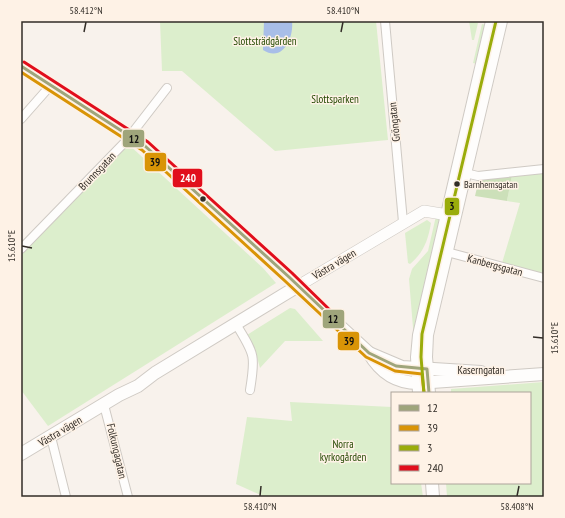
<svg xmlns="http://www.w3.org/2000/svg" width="565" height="518" font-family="'PT Sans Narrow',sans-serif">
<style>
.green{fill:#dceecc}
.forest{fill:#cce0b9}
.water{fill:#a8bee8}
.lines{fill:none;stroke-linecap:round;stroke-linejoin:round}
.minor-casing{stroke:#cfcac4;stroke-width:10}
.tertiary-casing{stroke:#cfcac4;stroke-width:12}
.secondary-casing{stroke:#cfcac4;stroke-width:14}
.minor{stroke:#fefdfc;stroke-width:8}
.tertiary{stroke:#fefdfc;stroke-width:11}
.secondary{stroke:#fefdfc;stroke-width:12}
.bus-1-casing{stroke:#fef2e6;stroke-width:6}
.bus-2-casing{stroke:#fef2e6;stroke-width:6}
.bus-3-casing{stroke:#fef2e6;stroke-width:6}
.bus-4-casing{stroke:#fef2e6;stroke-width:6}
.bus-1{stroke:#9fa57b;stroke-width:3}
.bus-2{stroke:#d99406;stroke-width:3}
.bus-3{stroke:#9aac0b;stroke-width:3}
.bus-4{stroke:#e10e1c;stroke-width:3}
.ticks{fill:none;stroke:#322d27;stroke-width:1.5}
.bus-dot{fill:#322d27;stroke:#fef2e6;stroke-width:1.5}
.labels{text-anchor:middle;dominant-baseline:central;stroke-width:3;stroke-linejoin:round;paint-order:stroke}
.bus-label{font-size:10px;fill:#322d27;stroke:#fef2e6;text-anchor:start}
.park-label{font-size:11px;fill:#234800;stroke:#fef2e6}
.street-label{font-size:11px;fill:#322d27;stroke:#fef2e6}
.line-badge{stroke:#fef2e6;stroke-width:1.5}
.badge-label{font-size:11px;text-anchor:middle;font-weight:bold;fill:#fff}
.pale-badge-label{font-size:11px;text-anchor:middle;font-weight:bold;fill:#111}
.neatline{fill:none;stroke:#322d27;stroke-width:1.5}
.ticks-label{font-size:10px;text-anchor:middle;fill:#322d27}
</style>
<rect width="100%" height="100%" fill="#f8f2ec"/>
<!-- green -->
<g class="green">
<path d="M160,21H376L388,140L275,151L182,71H162Z"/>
<path d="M469,21L478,23L474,40H472Z"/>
<path d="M482,24L486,25L477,64L473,63Z"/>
<path d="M127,143L263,268L276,283L48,426L21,390V255Z"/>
<path d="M544,171V274L502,263L520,203L507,201L512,175Z"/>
<path d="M436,216L440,220L414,340L409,279L412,269L428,251Z"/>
<path d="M427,220L431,223C428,240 424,252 410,264L408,263L405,233Z"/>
<path d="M290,308L295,309L323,341H285L260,368L255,350L247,335Z"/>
<path d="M544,382V497H447L446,483H530V393H451V389Z"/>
<path d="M290,402L392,407V483H421L423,497H265L236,484L247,417L292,421Z"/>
</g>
<!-- forest -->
<path class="forest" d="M512,175L507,201L475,196L479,179Z"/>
<!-- water -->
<path class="water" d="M264,21H292C294,37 283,63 263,50Z"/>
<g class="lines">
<defs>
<g id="minor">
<path d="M385,21L403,222"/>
<path d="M21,119L51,85"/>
<path d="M465,173L478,176L544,169"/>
<path d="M21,249L126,141L167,88"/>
<path d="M447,252L544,278"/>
<path d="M236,324C254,354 256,354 250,390"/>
<path d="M104,405L128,497"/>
<path d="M51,437L66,497"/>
</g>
<path id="tertiary" d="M298,286L424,211L454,216"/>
<g id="secondary">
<path d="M21,66L145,146L289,277L307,296L369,353C380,372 395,383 418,383L544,374"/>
<path d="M369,353L402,367L481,372"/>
<path d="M419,393L417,357L419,335L492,21"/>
<path d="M429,393L426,357L427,335L501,21"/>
<path d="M21,454L119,395L138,386L155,373L298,286"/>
<path d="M432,483L433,497"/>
</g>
</defs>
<!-- minor casing -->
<use href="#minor" class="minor-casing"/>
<!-- tertiary casing -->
<use href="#tertiary" class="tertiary-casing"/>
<!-- secondary casing -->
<use href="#secondary" class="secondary-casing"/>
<!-- minor -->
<use href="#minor" class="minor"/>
<!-- tertiary -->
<use href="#tertiary" class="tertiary"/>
<!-- secondary -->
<use href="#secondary" class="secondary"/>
<defs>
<path id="bus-1" d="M21,66L145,146L289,277L369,353L396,366L427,369L429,393"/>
<path id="bus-2" d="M21,72L142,150L285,281L366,357L395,371L422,374L424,393"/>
<path id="bus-3" d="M424,393L421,357L422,334L496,21"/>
<path id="bus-4" d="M24,62L148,142L292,273L335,315"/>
</defs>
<!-- bus-1 casing -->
<use href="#bus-1" class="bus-1-casing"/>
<!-- bus-2 casing -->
<use href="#bus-2" class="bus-2-casing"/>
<!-- bus-3 casing -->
<use href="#bus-3" class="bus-3-casing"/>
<!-- bus-4 casing -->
<use href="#bus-4" class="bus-4-casing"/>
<!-- bus-1 -->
<use href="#bus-1" class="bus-1"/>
<!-- bus-2 -->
<use href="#bus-2" class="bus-2"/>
<!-- bus-3 -->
<use href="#bus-3" class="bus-3"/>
<!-- bus-4 -->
<use href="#bus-4" class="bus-4"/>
</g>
<!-- ticks -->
<path class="ticks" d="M84,32L86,22M341,32L343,22M22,246L32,248M533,337L543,338M260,496L261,486M517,496L519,486"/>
<!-- markers -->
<g class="bus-dot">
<circle cx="457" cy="184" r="3.5"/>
<circle cx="203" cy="199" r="3.5"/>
</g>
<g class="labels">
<!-- bus labels -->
<g class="bus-label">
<text x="464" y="184">Barnhemsgatan</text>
</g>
<!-- park labels -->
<g class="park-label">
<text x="265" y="41">Slottsträdgården</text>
<text x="335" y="99">Slottsparken</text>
<text x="343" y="444">Norra<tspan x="343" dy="13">kyrkogården</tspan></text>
</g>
<!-- street labels -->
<g class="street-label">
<text transform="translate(394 122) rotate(-96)">Gröngatan</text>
<text transform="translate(97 171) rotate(-46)">Brunnsgatan</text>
<text transform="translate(334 264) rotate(-31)">Västra vägen</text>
<text transform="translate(495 265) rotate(15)">Kanbergsgatan</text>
<text x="481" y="370">Kaserngatan</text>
<text transform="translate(60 431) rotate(-31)">Västra vägen</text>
<text transform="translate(117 451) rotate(77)">Folkungagatan</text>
</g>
</g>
<g class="line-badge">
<rect x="122" y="129" width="23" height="19" rx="4" fill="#9fa57b"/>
<rect x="144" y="152" width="23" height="20" rx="4" fill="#d99406"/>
<rect x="172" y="168" width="31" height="20" rx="4" fill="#e10e1c"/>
<rect x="444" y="197" width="16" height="19" rx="4" fill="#9aac0b"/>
<rect x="322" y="309" width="23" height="20" rx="4" fill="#9fa57b"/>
<rect x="337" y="331" width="23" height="20" rx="4" fill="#d99406"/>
</g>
<g class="badge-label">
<text x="188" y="182">240</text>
</g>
<g class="pale-badge-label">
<text x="134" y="143">12</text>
<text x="155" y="166">39</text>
<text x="452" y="210">3</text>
<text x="333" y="323">12</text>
<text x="349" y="345">39</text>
</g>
<!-- border -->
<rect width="565" height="518" fill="none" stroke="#fef2e6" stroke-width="44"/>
<!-- legend -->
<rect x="391" y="392" width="140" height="92" fill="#fef2e6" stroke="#aca39a"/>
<rect x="399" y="405" width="20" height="6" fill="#9fa57b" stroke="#aca39a"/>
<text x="427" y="412" font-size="12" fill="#322d27">12</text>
<rect x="399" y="425" width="20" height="6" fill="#d99406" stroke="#aca39a"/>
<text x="427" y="432" font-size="12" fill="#322d27">39</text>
<rect x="399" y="445" width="20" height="6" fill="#9aac0b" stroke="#aca39a"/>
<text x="427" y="452" font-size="12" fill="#322d27">3</text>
<rect x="399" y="465" width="20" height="6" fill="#e10e1c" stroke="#aca39a"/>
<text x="427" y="472" font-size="12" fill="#322d27">240</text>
<rect x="22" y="22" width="521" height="474" class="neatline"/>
<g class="ticks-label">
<text x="86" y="14">58.412°N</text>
<text x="343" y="14">58.410°N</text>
<text transform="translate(11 246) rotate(-90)" y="4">15.610°E</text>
<text transform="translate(554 338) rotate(-90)" y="4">15.610°E</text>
<text x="260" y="510">58.410°N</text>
<text x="517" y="510">58.408°N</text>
</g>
</svg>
